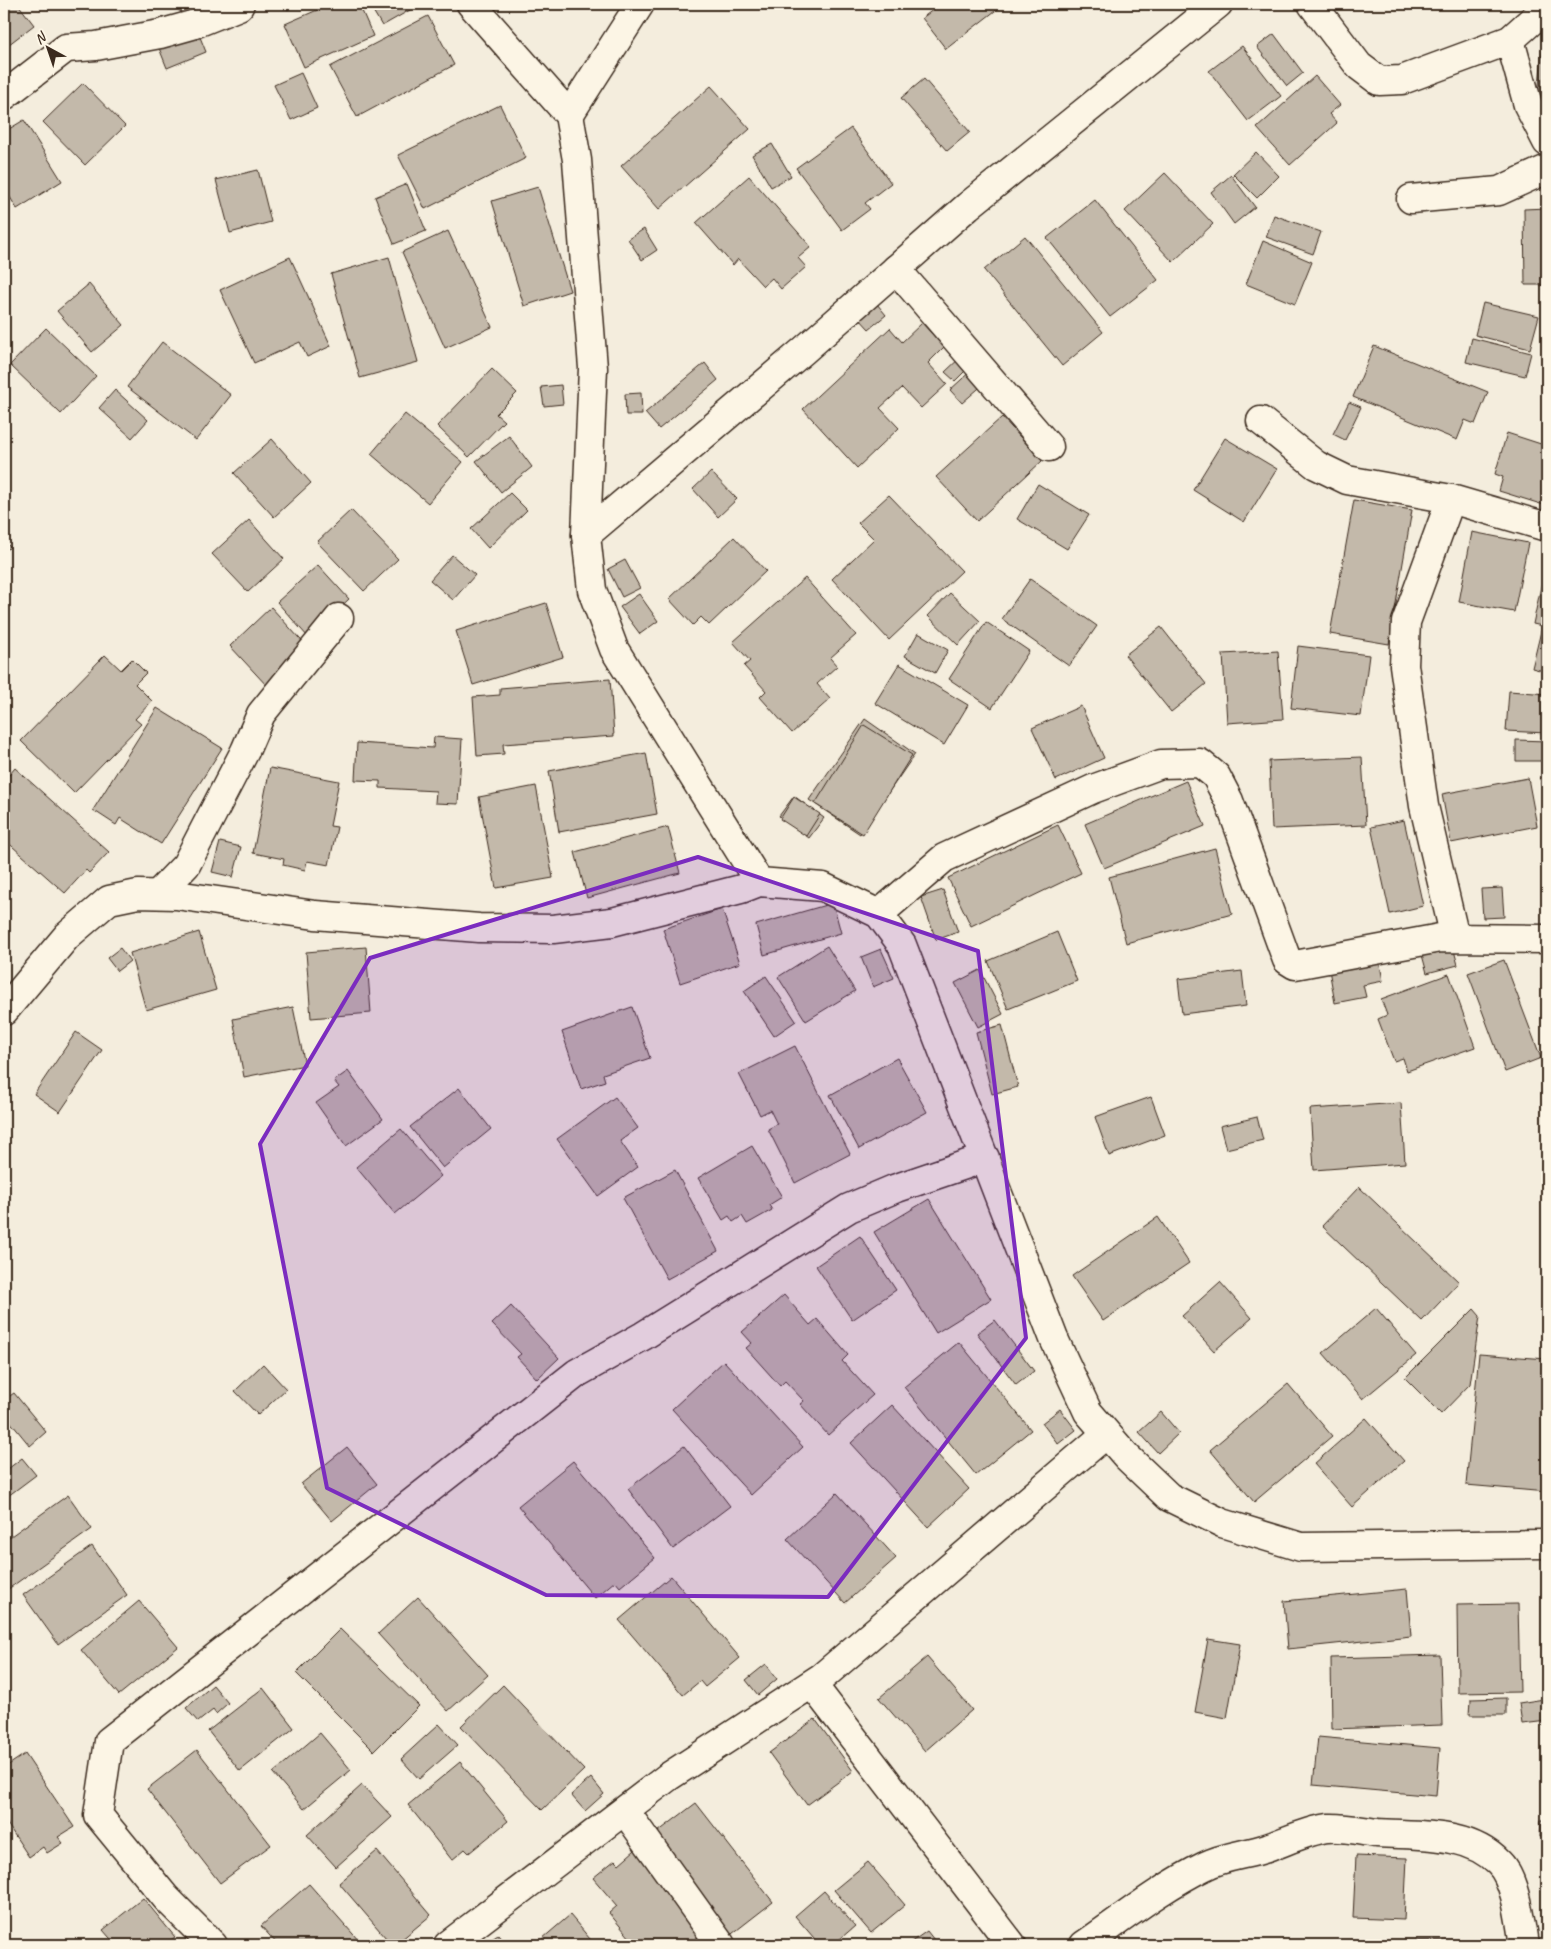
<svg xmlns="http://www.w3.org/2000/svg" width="1551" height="1949" font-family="Caveat,sans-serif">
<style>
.building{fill:#c3b9aa;stroke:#3b2a1e}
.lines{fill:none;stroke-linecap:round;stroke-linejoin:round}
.minor-casing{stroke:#3b2a1e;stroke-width:31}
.minor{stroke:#fcf5e5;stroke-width:28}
.marked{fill:#7b2cbf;fill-opacity:0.2;stroke:#7b2cbf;stroke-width:4;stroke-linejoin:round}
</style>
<rect width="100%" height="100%" fill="#f4eddd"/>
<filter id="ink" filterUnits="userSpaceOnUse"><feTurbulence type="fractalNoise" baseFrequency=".02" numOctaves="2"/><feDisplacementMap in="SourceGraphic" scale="10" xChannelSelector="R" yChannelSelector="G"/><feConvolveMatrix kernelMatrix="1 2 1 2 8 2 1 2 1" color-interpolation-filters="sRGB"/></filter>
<g filter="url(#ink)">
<!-- building -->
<g class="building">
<path d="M4,4H18L34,25L4,48Z"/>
<path d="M171,4H188L181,12Z"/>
<path d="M282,4H294L288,10Z"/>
<path d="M331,4H359L373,36L304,67L285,24Z"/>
<path d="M369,4H416L417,6L382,26Z"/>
<path d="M941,4H1004L946,49L922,18Z"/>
<path d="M428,16L454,65L357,117L330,67Z"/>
<path d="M1545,22H1547V98L1538,97Z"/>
<path d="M198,32L206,52L167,68L159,48Z"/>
<path d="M1274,34L1303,73L1287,86L1257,47Z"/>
<path d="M1242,46L1281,96L1248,121L1209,71Z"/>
<path d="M301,73L317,108L291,120L274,85Z"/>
<path d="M1315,76L1340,105L1329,114L1337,123L1290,165L1257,128Z"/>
<path d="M924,79L970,132L947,151L901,98Z"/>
<path d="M83,83L125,126L85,165L43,122Z"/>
<path d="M711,86L750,129L659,209L621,166Z"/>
<path d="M500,105L526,158L425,209L398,155Z"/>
<path d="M24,120L62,181L17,209L4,187V132Z"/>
<path d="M851,128L891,183L865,203L870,209L842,230L796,168Z"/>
<path d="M772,144L791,176L771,187L752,155Z"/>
<path d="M1256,152L1279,176L1257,198L1233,174Z"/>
<path d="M258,170L271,222L230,233L216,180Z"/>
<path d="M1165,173L1213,224L1173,262L1125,211Z"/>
<path d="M1231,175L1255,207L1234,224L1211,192Z"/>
<path d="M749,176L811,247L798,258L806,267L781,289L772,278L763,286L738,259L733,265L696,223Z"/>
<path d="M407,184L426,231L394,244L375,197Z"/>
<path d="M538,187L570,291L524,306L492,201Z"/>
<path d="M1095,200L1158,280L1110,317L1047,238Z"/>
<path d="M1547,208V285H1525L1524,209Z"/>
<path d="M1274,215L1321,232L1313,254L1266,237Z"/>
<path d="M644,229L657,250L642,260L628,239Z"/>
<path d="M448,231L492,327L445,348L402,252Z"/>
<path d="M1025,236L1103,332L1062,366L984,270Z"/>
<path d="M1263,241L1312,262L1295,304L1246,284Z"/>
<path d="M290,257L331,346L307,357L300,342L254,363L220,290Z"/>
<path d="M389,257L418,362L360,378L331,274Z"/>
<path d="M89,284L124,325L92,352L57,311Z"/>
<path d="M1483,303L1539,316L1530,349L1475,335Z"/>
<path d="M877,304L886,315L869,329L859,318Z"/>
<path d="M922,323L944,347L928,363L947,384L921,408L902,388L880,408L899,428L857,468L803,409L890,328L902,342Z"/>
<path d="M46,328L96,376L61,414L10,365Z"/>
<path d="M1472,338L1531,353L1525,376L1466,362Z"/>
<path d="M162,342L231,395L196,440L127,387Z"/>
<path d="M1374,346L1488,392L1475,424L1465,420L1457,440L1353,397Z"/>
<path d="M962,356L971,365L955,381L945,372Z"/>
<path d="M705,363L718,380L659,429L645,413Z"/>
<path d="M974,368L986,382L962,403L950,390Z"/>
<path d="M492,369L517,393L496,414L504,421L469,457L437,426Z"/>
<path d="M561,385L563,404L544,406L541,387Z"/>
<path d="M115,390L148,420L132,438L99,408Z"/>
<path d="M641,393L642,415H626L625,394Z"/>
<path d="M1349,402L1361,407L1345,440L1333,434Z"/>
<path d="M405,414L463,462L428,503L371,454Z"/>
<path d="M1002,417L1042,461L977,521L936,477Z"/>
<path d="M1507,433L1547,446V506L1499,491L1503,477L1495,474Z"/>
<path d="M509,436L532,467L501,492L476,461Z"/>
<path d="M1225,438L1277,469L1244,522L1193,490Z"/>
<path d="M272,439L311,483L274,517L234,473Z"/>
<path d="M711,472L737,499L718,517L693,489Z"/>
<path d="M1038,484L1089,515L1067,549L1017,519Z"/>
<path d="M510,493L527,510L488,548L471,529Z"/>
<path d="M889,495L962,571L889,640L832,579L874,539L858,523Z"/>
<path d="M1354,500L1412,510L1389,644L1330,634Z"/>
<path d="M351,510L398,559L364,591L317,542Z"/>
<path d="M249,520L284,559L248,592L212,554Z"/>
<path d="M1472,532L1528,543L1514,612L1459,602Z"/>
<path d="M734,537L766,571L709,625L701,617L693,625L669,599Z"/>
<path d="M4,541L10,547L4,553Z"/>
<path d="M452,555L475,575L453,600L430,580Z"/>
<path d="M625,560L640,588L622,597L608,569Z"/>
<path d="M1546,563H1547V627L1533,624Z"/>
<path d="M318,565L349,599L308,637L277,602Z"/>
<path d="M805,578L856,635L830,658L837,666L817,684L830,699L792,733L760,697L766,691L744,666L750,661L733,642Z"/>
<path d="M1030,579L1097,626L1069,666L1002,619Z"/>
<path d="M950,593L980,621L958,645L928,616Z"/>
<path d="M639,594L658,621L640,634L620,607Z"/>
<path d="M546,603L563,657L473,685L456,631Z"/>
<path d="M271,607L309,649L268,687L230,646Z"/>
<path d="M986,622L1029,651L992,708L949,679Z"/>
<path d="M1161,627L1206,684L1171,712L1125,655Z"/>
<path d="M1541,631L1547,633V672L1532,668Z"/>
<path d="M918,633L948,650L935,673L905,656Z"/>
<path d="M1298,646L1369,655L1361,716L1291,708Z"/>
<path d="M1278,651L1283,719L1227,723L1223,654Z"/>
<path d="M105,655L121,670L132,659L146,673L135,684L152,701L135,719L141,724L74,793L21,741Z"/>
<path d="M899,664L968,705L944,745L875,703Z"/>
<path d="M610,679L614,736L503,744L504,754L477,756L473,697L500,695V688Z"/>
<path d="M1509,691L1547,694V733L1506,731Z"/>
<path d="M1081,706L1104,758L1056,780L1032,728Z"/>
<path d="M157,708L222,748L161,844L120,818L116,825L93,810Z"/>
<path d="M865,719L915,754L860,834L809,800Z"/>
<path d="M864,725L912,755L863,834L815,804Z"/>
<path d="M434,737L462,739L458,804L435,803L436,791L380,788V781L355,780L357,743L433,748Z"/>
<path d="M1516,740L1547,741V761H1516Z"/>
<path d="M646,753L657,814L559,832L549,771Z"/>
<path d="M1362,757L1366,825L1272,829L1269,761Z"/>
<path d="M15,768L109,852L89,873L86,870L65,893L4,839V781Z"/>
<path d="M270,768L339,781L330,826L337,827L329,865L307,861L305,870L283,865L284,859L253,853Z"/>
<path d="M1547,777V814L1540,779Z"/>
<path d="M1528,778L1537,826L1451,843L1442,794Z"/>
<path d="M1186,781L1205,826L1104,868L1085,824Z"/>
<path d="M536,786L553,878L496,888L479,797Z"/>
<path d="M794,796L824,818L809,838L779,816Z"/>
<path d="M794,797L820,814L806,836L780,819Z"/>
<path d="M1404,820L1423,906L1390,914L1371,827Z"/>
<path d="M1058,825L1081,873L971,926L948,878Z"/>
<path d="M668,827L680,873L587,898L575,852Z"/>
<path d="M220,842L241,847L233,877L212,872Z"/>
<path d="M1215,848L1232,914L1126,943L1109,877Z"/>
<path d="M1502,888L1504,917L1483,918L1481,889Z"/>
<path d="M943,890L958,932L936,940L921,897Z"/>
<path d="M833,903L841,933L764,955L756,925Z"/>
<path d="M722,909L740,963L680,983L663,929Z"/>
<path d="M199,932L216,990L146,1010L130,953Z"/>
<path d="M1057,932L1077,981L1008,1009L988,961Z"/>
<path d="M827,946L855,991L806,1021L778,977Z"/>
<path d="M366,947L371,1013L311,1018L306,952Z"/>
<path d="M1453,947L1458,965L1427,973L1422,955Z"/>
<path d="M120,948L130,961L117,971L107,958Z"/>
<path d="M881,949L894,978L873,987L861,957Z"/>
<path d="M1378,954L1383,981L1363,985L1366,997L1335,1003L1328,964Z"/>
<path d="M1504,960L1541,1058L1505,1072L1468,973Z"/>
<path d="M980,970L1003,1014L978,1027L955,983Z"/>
<path d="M1242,971L1246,1006L1182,1014L1178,979Z"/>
<path d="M1449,974L1475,1047L1407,1071L1403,1058L1394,1061L1378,1019L1387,1015L1381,999Z"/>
<path d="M766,976L796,1021L774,1036L744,991Z"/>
<path d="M293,1007L305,1065L244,1077L233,1019Z"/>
<path d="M632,1007L650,1058L603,1074L605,1081L581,1089L562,1032Z"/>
<path d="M1002,1025L1018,1087L992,1094L976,1032Z"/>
<path d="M76,1032L102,1050L60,1112L34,1094Z"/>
<path d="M795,1046L850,1154L795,1183L768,1129L777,1124L770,1110L760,1115L739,1074Z"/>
<path d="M897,1058L927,1112L859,1149L830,1095Z"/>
<path d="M348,1071L383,1119L346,1146L316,1103L339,1087L334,1081Z"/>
<path d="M459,1088L491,1129L443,1168L410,1127Z"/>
<path d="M615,1097L638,1128L620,1141L638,1167L598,1196L557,1139Z"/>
<path d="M1151,1097L1165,1135L1109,1156L1095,1117Z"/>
<path d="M1401,1103L1405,1163L1314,1170L1310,1109Z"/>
<path d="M1257,1117L1263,1140L1226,1149L1220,1126Z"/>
<path d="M401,1129L441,1176L395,1214L356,1167Z"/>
<path d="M752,1146L782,1197L769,1205L772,1210L747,1224L742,1216L733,1222L729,1216L723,1220L698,1178Z"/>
<path d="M675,1170L718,1251L667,1279L623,1198Z"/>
<path d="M1359,1187L1459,1282L1422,1321L1322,1226Z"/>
<path d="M929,1199L991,1299L936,1333L874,1232Z"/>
<path d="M1158,1217L1189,1263L1103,1321L1072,1276Z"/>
<path d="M860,1236L896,1290L852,1320L816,1266Z"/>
<path d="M1220,1282L1252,1318L1214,1351L1182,1316Z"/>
<path d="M784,1295L810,1325L817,1319L848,1355L842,1361L873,1395L828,1435L800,1404L804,1401L785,1381L780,1386L746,1348L752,1343L742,1332Z"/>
<path d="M511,1306L559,1358L537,1379L517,1357L521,1354L492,1324Z"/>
<path d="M1376,1308L1416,1355L1363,1399L1323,1353Z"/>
<path d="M1474,1309L1480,1316L1470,1384L1441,1414L1405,1378Z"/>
<path d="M995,1320L1034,1371L1016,1385L977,1333Z"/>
<path d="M959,1342L1031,1430L976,1475L904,1387Z"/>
<path d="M1479,1354L1547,1359V1492L1466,1485Z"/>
<path d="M724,1361L803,1447L751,1495L672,1409Z"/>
<path d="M263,1364L286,1389L258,1415L235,1391Z"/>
<path d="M1288,1384L1332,1436L1254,1502L1210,1450Z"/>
<path d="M14,1393L46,1432L30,1446L4,1414V1400Z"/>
<path d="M892,1405L969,1489L928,1527L851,1443Z"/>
<path d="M1060,1409L1076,1430L1058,1444L1042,1423Z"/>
<path d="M1161,1412L1179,1433L1158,1453L1139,1432Z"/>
<path d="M1366,1418L1404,1461L1352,1507L1314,1464Z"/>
<path d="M684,1446L730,1506L673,1549L628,1489Z"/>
<path d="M347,1447L377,1484L332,1521L301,1484Z"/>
<path d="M22,1458L36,1475L4,1499V1472Z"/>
<path d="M573,1461L655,1558L620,1587L615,1581L595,1598L518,1506Z"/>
<path d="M837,1493L896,1558L845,1603L787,1539Z"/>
<path d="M68,1495L92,1529L4,1592V1541Z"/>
<path d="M92,1546L127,1595L58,1644L23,1595Z"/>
<path d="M671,1576L740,1658L705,1687L700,1681L683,1695L619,1620Z"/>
<path d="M1407,1589L1411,1636L1288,1649L1284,1601Z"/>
<path d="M418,1597L488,1675L448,1711L378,1634Z"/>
<path d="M139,1601L178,1647L119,1695L81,1650Z"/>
<path d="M1518,1604L1520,1692L1458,1693L1457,1605Z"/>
<path d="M340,1629L419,1706L374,1751L296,1673Z"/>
<path d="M1208,1639L1240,1644L1227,1718L1195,1712Z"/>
<path d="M1440,1655L1442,1725L1332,1729L1331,1658Z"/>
<path d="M927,1657L972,1710L925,1751L879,1698Z"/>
<path d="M766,1664L777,1679L758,1695L746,1680Z"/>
<path d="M213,1685L228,1703L216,1714L213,1710L198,1722L186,1708Z"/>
<path d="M503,1685L584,1770L542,1810L461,1726Z"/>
<path d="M263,1688L294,1728L240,1771L208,1731Z"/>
<path d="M1506,1698V1715H1470L1471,1699Z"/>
<path d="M1544,1699L1547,1721L1522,1724L1519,1703Z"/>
<path d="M815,1719L853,1771L807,1805L769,1753Z"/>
<path d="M439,1724L458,1745L419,1779L401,1759Z"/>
<path d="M320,1733L351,1770L304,1809L273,1773Z"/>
<path d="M1318,1737L1440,1748L1436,1796L1313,1785Z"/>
<path d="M197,1750L271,1845L220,1883L147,1789Z"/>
<path d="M25,1754L74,1827L58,1837L63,1843L47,1853L43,1847L29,1857L4,1819V1768Z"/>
<path d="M460,1762L508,1821L469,1853L465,1849L452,1860L408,1805Z"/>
<path d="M591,1778L604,1794L585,1811L571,1795Z"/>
<path d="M362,1785L392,1817L336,1867L307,1835Z"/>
<path d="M696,1803L773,1902L728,1937L650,1838Z"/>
<path d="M1541,1820H1547V1837H1540Z"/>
<path d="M635,1850L704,1932L689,1945H636L609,1913L617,1906L593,1878L615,1860L619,1864Z"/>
<path d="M377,1851L431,1915L395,1945H392L339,1883Z"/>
<path d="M1356,1856L1407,1858L1404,1920L1353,1918Z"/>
<path d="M868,1862L905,1905L871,1933L834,1890Z"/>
<path d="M309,1884L360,1942L357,1945H278L261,1926Z"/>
<path d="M824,1891L855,1926L833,1945H820L795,1916Z"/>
<path d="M143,1898L175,1937L164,1945H116L103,1930Z"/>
<path d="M570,1915L595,1945H535Z"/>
<path d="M927,1931L938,1945H907Z"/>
<path d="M498,1935L506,1945H483Z"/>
<path d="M1480,1940V1945H1367V1941Z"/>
</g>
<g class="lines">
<defs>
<g id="minor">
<path d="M471,4L569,115L577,160L593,368L586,535L592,590L614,649L759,882"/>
<path d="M1312,4L1359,66L1379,81L1402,80L1510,40L1547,7V4"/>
<path d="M1510,40L1528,105L1547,142"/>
<path d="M4,96L66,48L96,46L160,34L192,25L239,6L240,4"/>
<path d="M569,115L640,4"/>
<path d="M1411,199L1499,191L1547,169"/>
<path d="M896,269L1049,447"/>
<path d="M1261,421L1316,465L1347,480L1451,499L1547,527"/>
<path d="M1451,499L1406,622L1404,665L1424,806L1455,938"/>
<path d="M586,535L803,351L968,206L1218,4"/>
<path d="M158,894L186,865L245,751L261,714L339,618"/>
<path d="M879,914L944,858L1093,789L1161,764L1200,763L1216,776L1229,801L1287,960L1295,965L1440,938L1547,939"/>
<path d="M4,1011L67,936L109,900L138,894L176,895L315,915L479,928L553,929L612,922L741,889L759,882L823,887L879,914L902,945L1054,1339L1088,1412L1127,1457L1169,1497L1222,1523L1301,1547L1547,1544"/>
<path d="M812,1684L1012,1945"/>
<path d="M625,1811L721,1945"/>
<path d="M213,1945L166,1898L98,1815L109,1741L577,1373L643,1336L849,1208L894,1189L985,1158"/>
<path d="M448,1945L668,1777L822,1677L1106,1434"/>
<path d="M1084,1945C1123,1918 1162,1887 1205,1866C1224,1856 1246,1855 1267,1848C1287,1841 1306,1831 1328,1828C1343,1827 1362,1831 1377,1833C1418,1836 1468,1831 1499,1863C1516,1880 1520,1922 1524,1945"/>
</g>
</defs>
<!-- minor casing -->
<use href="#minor" class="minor-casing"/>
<!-- minor -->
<use href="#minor" class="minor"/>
</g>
</g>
<!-- marked area -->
<path class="marked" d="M698,857L978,951L1026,1338L828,1597L546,1595L327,1488L260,1144L370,958Z"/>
<!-- margin -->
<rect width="1551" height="1949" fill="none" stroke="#fcf5e5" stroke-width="20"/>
<rect x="10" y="10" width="1531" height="1929" fill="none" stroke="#3b2a1e" stroke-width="2" filter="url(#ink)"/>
<!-- north arrow -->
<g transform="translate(48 48) rotate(320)" stroke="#fcf5e5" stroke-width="4" paint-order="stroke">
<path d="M0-4L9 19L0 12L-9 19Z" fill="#3b2a1e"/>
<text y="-8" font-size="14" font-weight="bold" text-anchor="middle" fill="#3b2a1e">N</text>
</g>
</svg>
